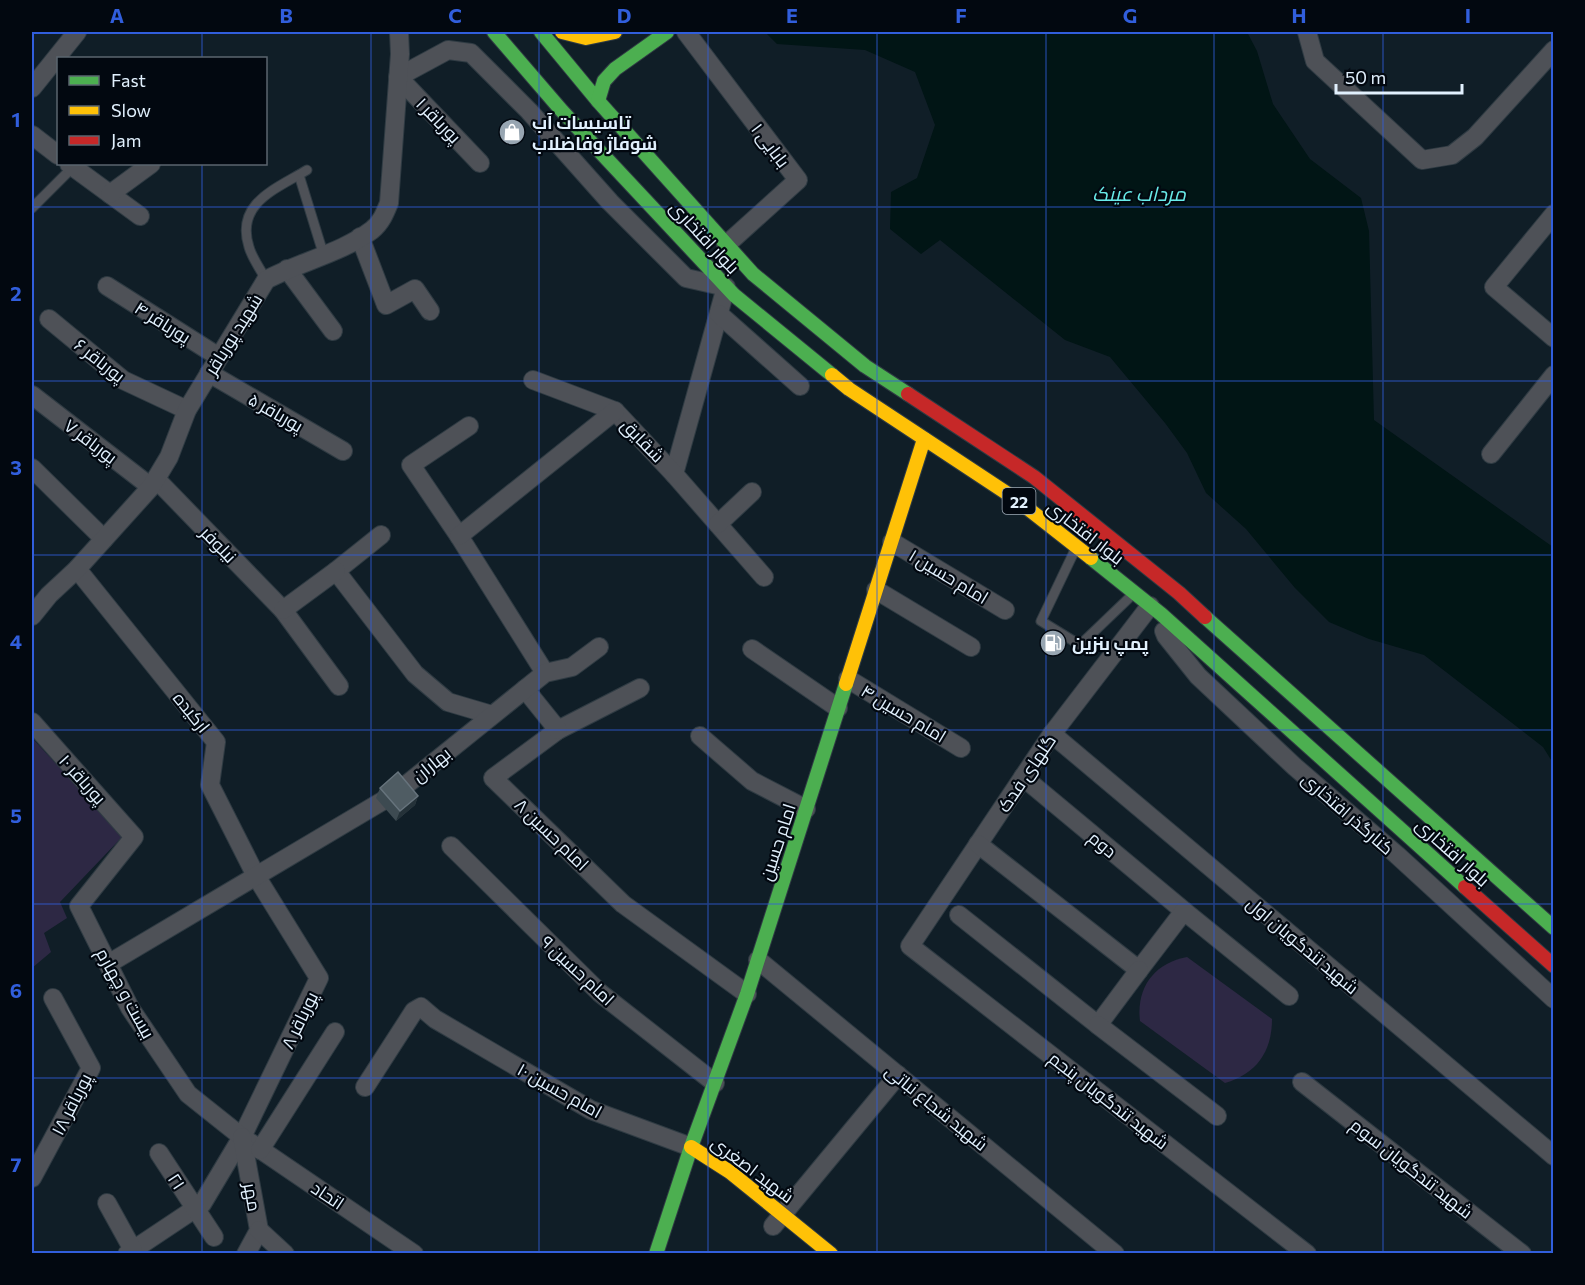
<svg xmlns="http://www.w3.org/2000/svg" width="1585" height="1285" font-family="Commissioner,Cairo,sans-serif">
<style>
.green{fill:#2d2844}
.water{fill:#011515}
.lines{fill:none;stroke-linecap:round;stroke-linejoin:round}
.lane-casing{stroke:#2f3b43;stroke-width:11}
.street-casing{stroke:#2f3b43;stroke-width:20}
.fast-casing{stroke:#2f3b43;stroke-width:16}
.slow-casing{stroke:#2f3b43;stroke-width:16}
.jam-casing{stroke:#2f3b43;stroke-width:16}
.lane{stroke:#4e5157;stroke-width:9}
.street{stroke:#4e5157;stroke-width:18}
.fast{stroke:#4caf50;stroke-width:14}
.slow{stroke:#ffc107;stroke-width:14}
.jam{stroke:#c62828;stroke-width:14}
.wall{fill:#3d4a51}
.shaded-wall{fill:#243138}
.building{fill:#4f5c63;stroke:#66737c;stroke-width:1.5}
.grid{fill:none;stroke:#315edc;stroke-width:1.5;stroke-opacity:0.55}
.labels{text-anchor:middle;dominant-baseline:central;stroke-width:4.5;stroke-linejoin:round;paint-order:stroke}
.shield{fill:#020810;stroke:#9eaab6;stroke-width:1.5}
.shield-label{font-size:16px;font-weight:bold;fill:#e1f0fd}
.street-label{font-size:18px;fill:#e1f0fd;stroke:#020810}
.poi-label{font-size:18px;font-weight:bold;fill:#e1f0fd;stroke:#020810;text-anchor:start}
.water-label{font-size:20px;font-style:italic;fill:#69ecea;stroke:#020810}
.neatline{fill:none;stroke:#315edc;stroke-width:2}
.grid-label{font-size:20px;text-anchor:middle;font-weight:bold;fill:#315edc}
</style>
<rect width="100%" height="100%" fill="#101e27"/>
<!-- green -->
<g class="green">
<path d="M32,738L123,836L60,902L67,918L44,933L51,952L32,968Z"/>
<path d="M1187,957L1272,1019C1272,1052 1256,1074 1225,1083L1140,1021C1136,988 1154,963 1187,957Z"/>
</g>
<!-- water -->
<path class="water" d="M765,32H1247L1257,51L1273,104L1310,159L1361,198L1369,231L1374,420L1553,547V763L1543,747L1424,655L1369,639L1329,622L1295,588L1246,529L1206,493L1187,453L1165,423L1110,357L1065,340L940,240L921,254L890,229L891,192L917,178L935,125L915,72L865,50L777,44Z"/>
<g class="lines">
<defs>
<g id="lane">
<path d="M299,175L324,256"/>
<path d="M32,208L75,165"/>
<path d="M266,280C261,270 252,258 249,247C235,203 276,189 307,170"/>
<path d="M1074,552L1041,621L1080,645L1129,598"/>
</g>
<g id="street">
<path d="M686,32L798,180L726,245"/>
<path d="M1307,32L1315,61L1422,160L1452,155L1475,137L1554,50"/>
<path d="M32,88L77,32"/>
<path d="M32,135L58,155"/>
<path d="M480,163L398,77L448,50L471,53L529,111L610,202L686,278L726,287L674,474"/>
<path d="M69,164L140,216"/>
<path d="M110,194L151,164"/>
<path d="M1554,214L1494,287L1554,338"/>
<path d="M360,237L386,305L415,289L430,311"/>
<path d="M287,269L333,331"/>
<path d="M107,286L219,357"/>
<path d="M719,314L800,386"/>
<path d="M49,319L123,380L187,410"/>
<path d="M209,373L343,451"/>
<path d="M533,380L615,411L674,474L764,577"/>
<path d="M32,395L151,487"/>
<path d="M469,426L411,465L459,536L545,673"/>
<path d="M1491,454L1554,375"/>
<path d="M32,468L104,539"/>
<path d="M156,479L283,610L339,686"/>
<path d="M718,524L752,492"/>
<path d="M381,535L336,571L415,674L448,702L492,715"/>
<path d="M459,536L615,411"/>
<path d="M892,542L1005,610"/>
<path d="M77,569L216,742L210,785L256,876L319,978L242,1137L202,1204L127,1254"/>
<path d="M876,590L971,647"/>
<path d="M1150,606L1052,734L910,946L1307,1254"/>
<path d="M283,610L336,571"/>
<path d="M32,616L49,595L77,569L151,487L169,457L187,410L266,280C299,262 342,253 372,230C381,223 385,213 389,203L400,54L399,32"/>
<path d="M1164,631L1166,636L1198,676L1295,767L1397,855L1554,999"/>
<path d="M752,649L838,708"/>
<path d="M848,679L961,748"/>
<path d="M640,688L558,730L493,778L623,904L747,994"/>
<path d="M525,689L558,730"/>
<path d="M32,722L134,837L79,906L130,1008L188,1094L242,1137L414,1254"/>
<path d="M1052,734L1554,1156"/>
<path d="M700,736L752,781L806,809"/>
<path d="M1023,777L1184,911"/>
<path d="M978,844L1139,970L1184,911L1289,996"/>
<path d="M451,846L600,993L715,1083"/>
<path d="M959,915L1098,1025L1139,970"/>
<path d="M758,960L1115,1254"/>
<path d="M108,964L396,793L545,673L572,667L599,647"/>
<path d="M1098,1025L1217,1116"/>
<path d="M1302,1082L1522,1254"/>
<path d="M365,1087L414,1011L421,1007L435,1019L591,1110L691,1147"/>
<path d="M242,1137L259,1230L246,1254"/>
<path d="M260,1150L335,1032"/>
<path d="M159,1153L214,1237"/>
<path d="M32,1178L91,1068L53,998"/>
<path d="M107,1203L133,1250"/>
<path d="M773,1226L898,1075"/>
<path d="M259,1230L285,1254"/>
</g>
<g id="fast">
<path d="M494,32L562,111L734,295L832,375"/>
<path d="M541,32L598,101L753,274L865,366L908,394"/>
<path d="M598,101L604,81L615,69L667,32"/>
<path d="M1091,558L1161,614L1465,887"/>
<path d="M1205,617L1554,928"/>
<path d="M656,1254L691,1147L747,994L846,684"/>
</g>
<g id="slow">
<path d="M562,32L586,38L615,32"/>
<path d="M832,375L849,389L1017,500L1091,558"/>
<path d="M846,684L924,439"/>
<path d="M691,1147L730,1172L831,1254"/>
</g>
<g id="jam">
<path d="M908,394L1034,477L1179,593L1205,617"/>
<path d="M1465,887L1554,966"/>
</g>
</defs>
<!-- lane casing -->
<use href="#lane" class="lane-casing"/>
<!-- street casing -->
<use href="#street" class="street-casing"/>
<!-- fast casing -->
<use href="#fast" class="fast-casing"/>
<!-- slow casing -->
<use href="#slow" class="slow-casing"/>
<!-- jam casing -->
<use href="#jam" class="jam-casing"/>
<!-- lane -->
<use href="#lane" class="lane"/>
<!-- street -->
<use href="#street" class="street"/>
<!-- fast -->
<use href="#fast" class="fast"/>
<!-- slow -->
<use href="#slow" class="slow"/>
<!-- jam -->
<use href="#jam" class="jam"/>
</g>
<!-- wall -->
<path class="wall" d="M380,788L418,796L415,805L396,821L376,798Z"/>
<!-- shaded-wall -->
<path class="shaded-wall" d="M418,796L415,805L396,821L400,811Z"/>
<!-- building -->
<path class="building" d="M398,772L418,796L400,811L380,788Z"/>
<!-- grid -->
<path class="grid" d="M202,32V58M371,32V1254M539,32V1254M708,32V1254M877,32V1254M1046,32V1254M1214,32V1254M1383,32V1254M202,164V1254M32,207H1554M32,381H1554M32,555H1554M32,730H1554M32,904H1554M32,1078H1554"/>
<!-- icons -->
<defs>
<symbol id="shop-disc" viewBox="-11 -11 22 22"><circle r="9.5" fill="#98a6b2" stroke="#020810"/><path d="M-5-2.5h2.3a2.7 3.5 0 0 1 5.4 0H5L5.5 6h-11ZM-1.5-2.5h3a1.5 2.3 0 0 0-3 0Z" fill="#fff"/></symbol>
<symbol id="fuel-disc" viewBox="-11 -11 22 22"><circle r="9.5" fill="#98a6b2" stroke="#020810"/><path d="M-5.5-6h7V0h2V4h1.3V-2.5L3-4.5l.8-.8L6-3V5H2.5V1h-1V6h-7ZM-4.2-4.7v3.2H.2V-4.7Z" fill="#fff"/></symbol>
</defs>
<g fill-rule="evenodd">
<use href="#shop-disc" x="497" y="117" width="30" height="30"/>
<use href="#fuel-disc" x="1038" y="628" width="30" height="30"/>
</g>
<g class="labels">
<!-- shield labels -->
<rect class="shield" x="1002.5" y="488" width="33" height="26" rx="4.5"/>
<g class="shield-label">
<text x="1019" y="501">22</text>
</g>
<!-- street labels -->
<g class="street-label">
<text transform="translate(439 120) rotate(46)">پورباقر ۱</text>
<text transform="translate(771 145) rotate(53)">بابایی ۱</text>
<text transform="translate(705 237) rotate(47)">بلوار افتخاری</text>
<text transform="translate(163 322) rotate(32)">پورباقر ۴</text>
<text transform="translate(233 334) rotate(-58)">شهید پورباقر</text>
<text transform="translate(100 360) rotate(38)">پورباقر ۶</text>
<text transform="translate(276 412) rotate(30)">پورباقر ۵</text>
<text transform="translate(643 440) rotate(46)">شقایق</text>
<text transform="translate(91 441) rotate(37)">پورباقر ۷</text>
<text transform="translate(1086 532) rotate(38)">بلوار افتخاری</text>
<text transform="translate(219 544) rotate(46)">نیلوفر</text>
<text transform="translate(949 576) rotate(31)">امام حسین ۱</text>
<text transform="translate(192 712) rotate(51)">ارکیده</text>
<text transform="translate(904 713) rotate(31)">امام حسین ۴</text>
<text transform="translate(431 764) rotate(-39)">بهاران</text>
<text transform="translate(1026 773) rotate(-56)">گلهای فدک</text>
<text transform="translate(83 779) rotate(48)">پورباقر ۱۰</text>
<text transform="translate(1348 813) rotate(41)">کنارگذر افتخاری</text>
<text transform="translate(552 834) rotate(44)">امام حسین ۸</text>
<text transform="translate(777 842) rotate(-72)">امام حسین</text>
<text transform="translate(1103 844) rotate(40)">دوم</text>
<text transform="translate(1453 852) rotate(42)">بلوار افتخاری</text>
<text transform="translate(1303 945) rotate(40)">شهید تندگویان اول</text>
<text transform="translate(578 970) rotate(43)">امام حسین ۹</text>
<text transform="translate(126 993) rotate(61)">بیست و چهارم</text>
<text transform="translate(299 1020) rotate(-64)">پورباقر ۸</text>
<text transform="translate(560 1090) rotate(29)">امام حسین ۱۰</text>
<text transform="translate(1109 1100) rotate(38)">شهید تندگویان پنجم</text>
<text transform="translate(71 1104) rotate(-63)">پورباقر ۱۸</text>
<text transform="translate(937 1107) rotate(39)">شهید شجاع نباتی</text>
<text transform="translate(1412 1168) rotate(38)">شهید تندگویان سوم</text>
<text transform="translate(753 1169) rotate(37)">شهید اصغری</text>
<text transform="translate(177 1181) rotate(57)">۲۱</text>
<text transform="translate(328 1195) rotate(34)">اتحاد</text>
<text transform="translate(253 1197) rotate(80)">مهر</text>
</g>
<!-- poi labels -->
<g class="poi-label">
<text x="532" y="122">تاسیسات آب<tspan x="532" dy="21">شوفاژ وفاضلاب</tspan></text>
<text x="1072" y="643">پمپ بنزین</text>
</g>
<!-- water labels -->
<g class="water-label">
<text x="1139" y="193">مرداب عینک</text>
</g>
</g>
<!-- border -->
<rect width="1585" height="1285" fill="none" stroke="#020810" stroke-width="66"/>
<!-- legend -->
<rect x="57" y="57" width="210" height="108" fill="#020810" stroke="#5b656f" stroke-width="1.5"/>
<rect x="69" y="76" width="30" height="9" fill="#4caf50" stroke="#5b656f" stroke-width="1.5"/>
<text x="111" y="87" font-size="18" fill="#e1f0fd">Fast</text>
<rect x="69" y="106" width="30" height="9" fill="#ffc107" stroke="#5b656f" stroke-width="1.5"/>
<text x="111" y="117" font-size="18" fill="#e1f0fd">Slow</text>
<rect x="69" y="136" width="30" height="9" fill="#c62828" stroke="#5b656f" stroke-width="1.5"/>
<text x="111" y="147" font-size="18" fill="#e1f0fd">Jam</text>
<!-- scale -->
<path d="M1336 84v9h126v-9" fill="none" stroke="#e1f0fd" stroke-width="3"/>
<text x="1345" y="84" font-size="18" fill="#e1f0fd" stroke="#020810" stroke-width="4.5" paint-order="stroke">50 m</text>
<rect x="33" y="33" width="1519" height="1219" class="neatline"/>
<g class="grid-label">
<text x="117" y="23">A</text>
<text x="286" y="23">B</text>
<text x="455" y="23">C</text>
<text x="624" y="23">D</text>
<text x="792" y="23">E</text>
<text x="961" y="23">F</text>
<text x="1130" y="23">G</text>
<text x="1299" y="23">H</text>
<text x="1468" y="23">I</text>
<text x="16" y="127">1</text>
<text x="16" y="301">2</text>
<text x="16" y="475">3</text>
<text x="16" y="649">4</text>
<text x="16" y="823">5</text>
<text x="16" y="998">6</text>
<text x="16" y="1172">7</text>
</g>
</svg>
